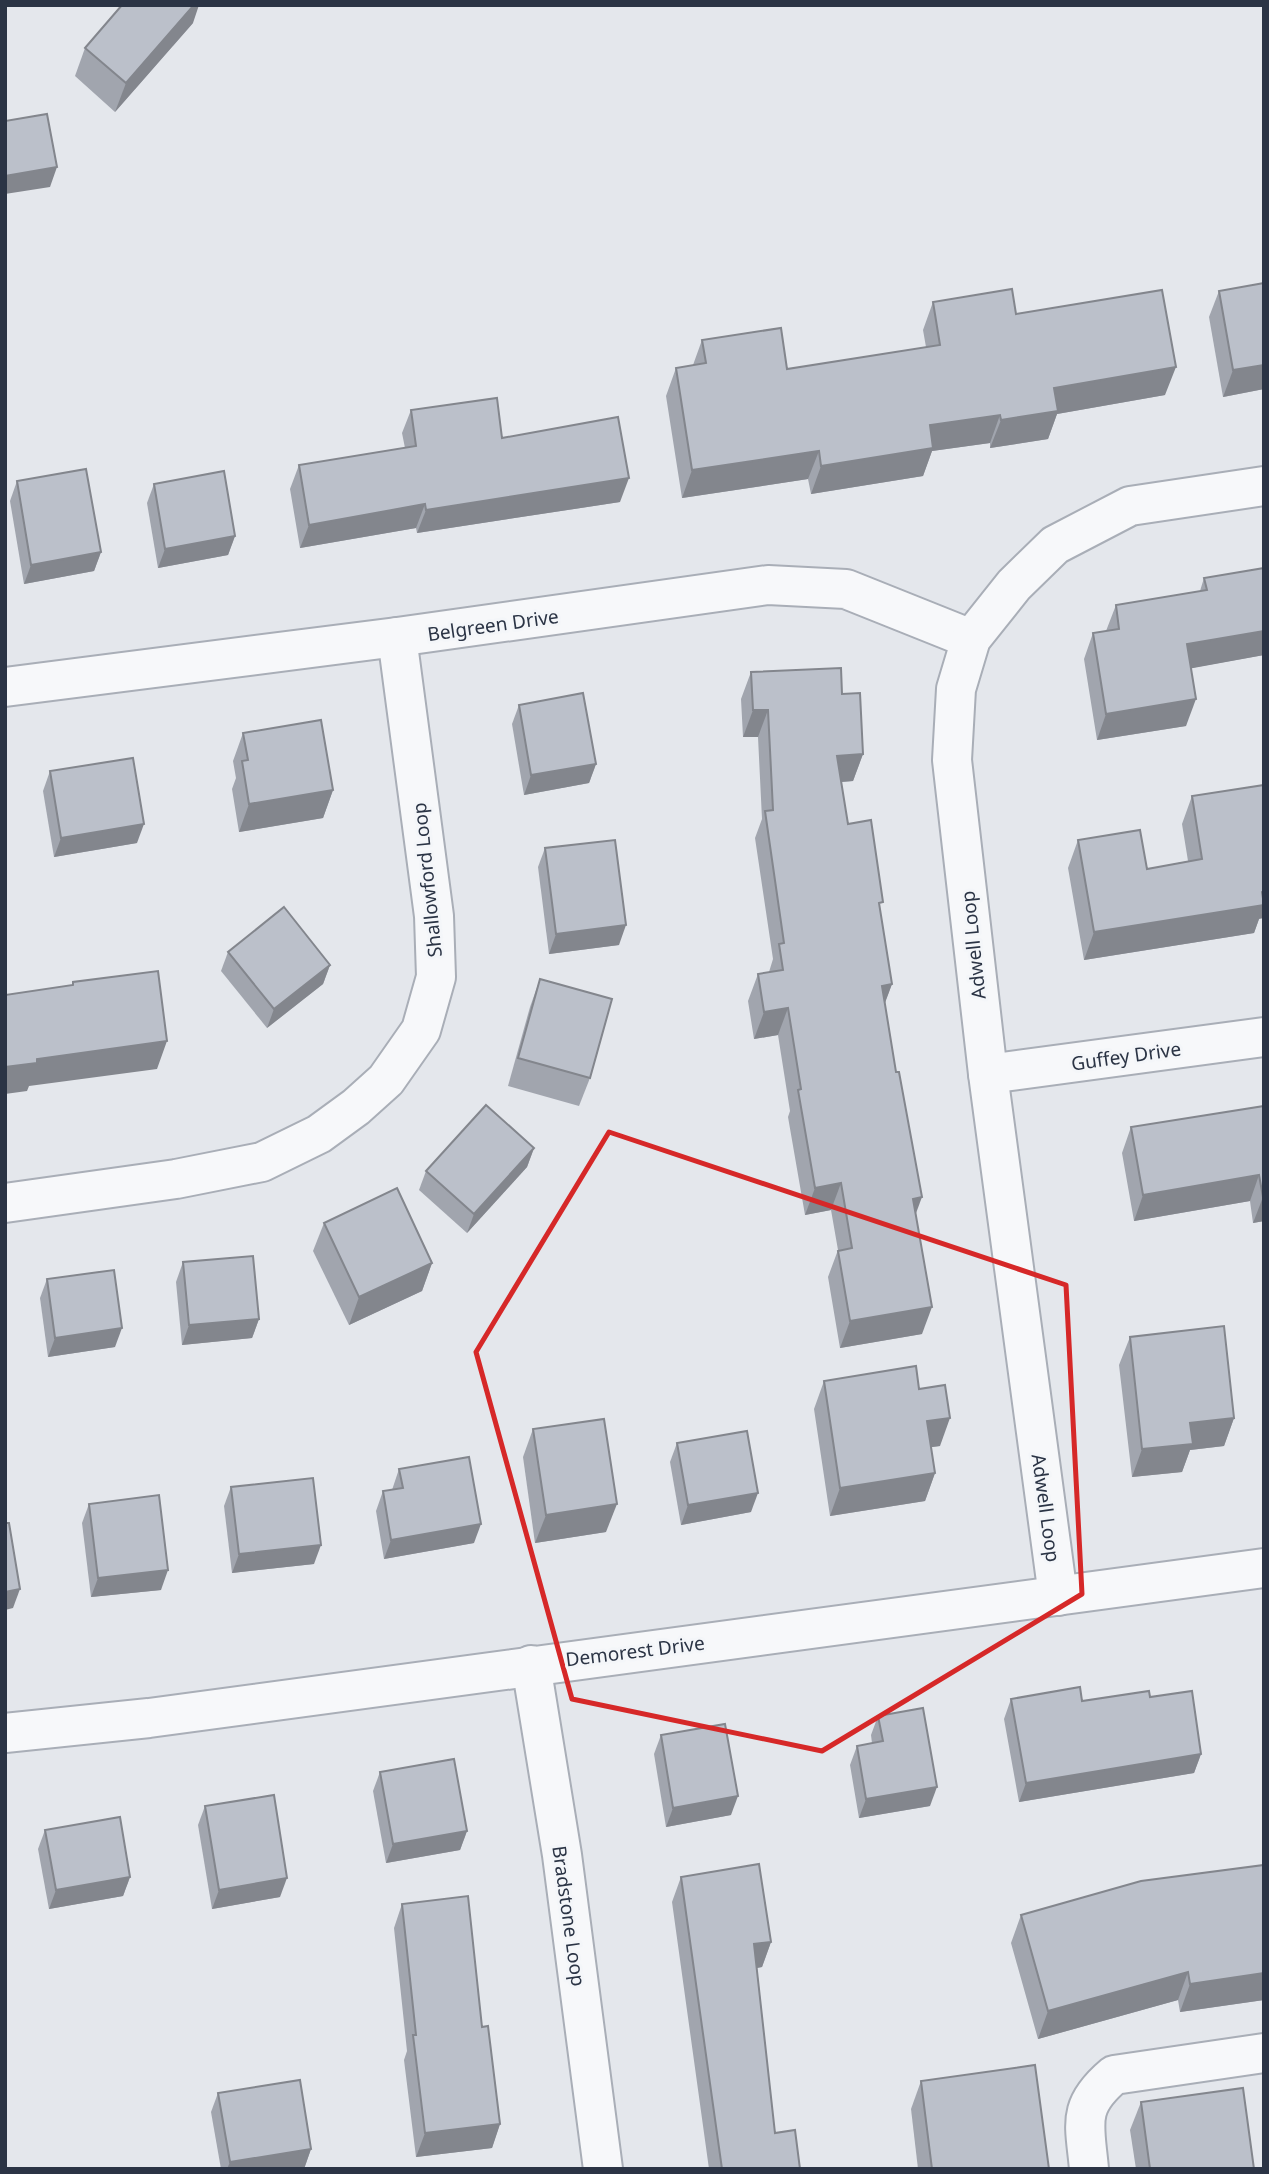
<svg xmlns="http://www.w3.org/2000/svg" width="1269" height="2174" font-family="'Noto Sans',sans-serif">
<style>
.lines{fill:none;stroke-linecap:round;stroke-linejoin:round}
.minor-casing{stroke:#a9aeb7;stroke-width:42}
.minor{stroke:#f7f8fa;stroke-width:38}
.wall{fill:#a1a5ae}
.shaded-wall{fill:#83868d}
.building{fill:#bbc0ca;stroke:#83868d;stroke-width:2}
.marked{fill:none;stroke:#d62828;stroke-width:5;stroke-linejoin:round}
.labels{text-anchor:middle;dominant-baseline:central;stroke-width:6;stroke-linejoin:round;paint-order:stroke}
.street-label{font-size:19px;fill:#2b3445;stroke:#f4f6f9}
</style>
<rect width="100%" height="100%" fill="#e4e7ec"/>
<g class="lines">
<defs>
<g id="minor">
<path d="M5,687L397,637L768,585L846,589L971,639"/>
<path d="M988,1074L1264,1037"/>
<path d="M5,1203L176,1179L262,1162L319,1134L356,1107L386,1080L421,1030L436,977L434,916L397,637"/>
<path d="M1058,1596L988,1074L952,760L956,689L971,639L1014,585L1055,545L1130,506L1264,486"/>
<path d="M531,1665L562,1855L603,2169"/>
<path d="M5,1733L149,1718L1264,1568"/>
<path d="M1089,2169C1085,2124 1076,2107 1114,2075L1264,2053"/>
</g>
</defs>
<!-- minor casing -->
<use href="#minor" class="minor-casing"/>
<!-- minor -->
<use href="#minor" class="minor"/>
</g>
<!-- wall -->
<g class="wall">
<path d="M193,23L115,112L75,76L85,48Z"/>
<path d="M1264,283V389L1223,397L1209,317L1219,291Z"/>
<path d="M933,302L1016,314L1165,395L1057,414L1048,439L990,448V443L932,451L923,476L811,494L808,479L682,498L666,396L676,368L693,365L702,340L787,369L926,347L923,330Z"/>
<path d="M411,410L502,438L620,502L417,533L416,528L300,548L290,489L299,465L405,448L402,433Z"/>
<path d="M17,481L101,552L94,571L24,584L10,501Z"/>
<path d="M154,484L235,536L228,555L158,568L147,503Z"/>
<path d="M1264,568V655L1191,668L1186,726L1097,740L1084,659L1093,633L1106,631L1116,605L1200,591L1204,578Z"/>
<path d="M751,672L842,694L863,754L853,781L841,782L848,824L880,911L892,984L885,1002L916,1213L922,1334L840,1348L828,1277L838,1250L831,1210L805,1215L788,1117L790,1111L778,1035L754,1039L748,1001L758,974L769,972L773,959L755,838L762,819L758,737H743L741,699Z"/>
<path d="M519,705L596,764L589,783L524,795L512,724Z"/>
<path d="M243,733L333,790L323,818L239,832L232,789L236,778L233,761Z"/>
<path d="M50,771L137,843L54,857L43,791Z"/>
<path d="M1192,796L1259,919L1254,933L1084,960L1068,868L1078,840L1147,869L1188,861L1182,824Z"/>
<path d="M545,848L619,945L549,954L538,867Z"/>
<path d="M228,952L330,965L323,984L267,1028L221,971Z"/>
<path d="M540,979L590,1078L579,1106L508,1086L530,1007Z"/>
<path d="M1264,1106V1221L1253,1223L1250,1201L1134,1221L1122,1153L1131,1127Z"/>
<path d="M534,1148L527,1167L467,1233L419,1190L426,1171Z"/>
<path d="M324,1223L432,1263L422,1291L349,1325L313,1251Z"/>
<path d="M183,1262L259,1319L252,1338L182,1345L176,1282Z"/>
<path d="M47,1279L115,1347L48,1357L40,1298Z"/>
<path d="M1130,1337L1234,1418L1224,1446L1190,1450L1182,1472L1132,1477L1119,1365Z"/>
<path d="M824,1381L919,1389L940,1446L931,1447L935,1473L925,1501L830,1516L814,1409Z"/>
<path d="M533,1429L606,1532L535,1543L523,1457Z"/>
<path d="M677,1443L751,1512L681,1525L670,1462Z"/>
<path d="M399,1469L474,1543L384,1559L376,1511L383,1491L392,1490Z"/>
<path d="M231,1487L314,1564L232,1573L224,1506Z"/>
<path d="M89,1504L161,1590L91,1597L82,1523Z"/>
<path d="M1150,1697L1201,1754L1194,1773L1019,1802L1004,1719L1011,1699L1082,1701Z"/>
<path d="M878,1716L930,1806L859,1818L850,1765L857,1746L872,1743L871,1735Z"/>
<path d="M661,1735L731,1815L666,1827L654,1754Z"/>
<path d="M380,1772L467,1831L460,1850L386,1863L373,1791Z"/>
<path d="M205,1806L280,1897L212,1909L198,1825Z"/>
<path d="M45,1830L130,1877L123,1896L49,1909L38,1849Z"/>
<path d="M1264,1865V2000L1180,2012L1178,2000L1038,2039L1011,1943L1021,1915Z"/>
<path d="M681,1877L771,1942L762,1967L757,1968L775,2133L800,2169H709L672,1902Z"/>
<path d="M402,1904L482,2027L500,2124L492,2148L416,2157L404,2060L407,2051L394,1928Z"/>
<path d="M921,2081L1049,2169H918L911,2109Z"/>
<path d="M218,2093L311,2149L304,2169H221L211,2112Z"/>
<path d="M1141,2102L1254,2169H1136L1130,2130Z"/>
</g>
<!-- shaded-wall -->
<g class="shaded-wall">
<path d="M194,5H199L193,23L115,112L126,83Z"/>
<path d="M57,167L50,187L5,194V176Z"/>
<path d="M1264,365V389L1223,397L1233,370Z"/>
<path d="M1176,367L1165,395L1057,414L1048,439L990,448L1001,420L1054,388Z"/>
<path d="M1000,415L990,443L932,451L923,476L811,494L821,466L930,425Z"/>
<path d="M819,451L808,479L682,498L692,470Z"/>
<path d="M629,478L620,502L417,533L426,510Z"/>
<path d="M425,504L416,528L300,548L309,525Z"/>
<path d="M235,536L228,555L158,568L165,549Z"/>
<path d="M101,552L94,571L24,584L31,565Z"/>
<path d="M1264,631V655L1177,671L1187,644Z"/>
<path d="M1196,699L1186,726L1097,740L1106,714Z"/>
<path d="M753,710H768L758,737H743Z"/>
<path d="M863,754L853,781L828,783L837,756Z"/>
<path d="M596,764L589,783L524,795L531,775Z"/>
<path d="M333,790L323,818L239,832L249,804Z"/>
<path d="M144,824L137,843L54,857L61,838Z"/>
<path d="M1264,891V918L1259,919L1254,933L1084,960L1094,932Z"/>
<path d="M626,925L619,945L549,954L556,934Z"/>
<path d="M330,965L323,984L267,1028L274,1009Z"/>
<path d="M892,984L882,1011V986Z"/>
<path d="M788,1008L778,1035L754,1039L764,1012Z"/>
<path d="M167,1041L157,1069L29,1086L27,1091L5,1094V1067L37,1059Z"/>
<path d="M534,1148L527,1167L467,1233L474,1214Z"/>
<path d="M1259,1175L1250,1201L1134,1221L1143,1195Z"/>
<path d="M841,1183L831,1210L805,1215L815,1188Z"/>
<path d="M922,1197L912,1224L913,1199Z"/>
<path d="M1263,1197H1264V1221L1253,1223Z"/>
<path d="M432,1263L422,1291L349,1325L359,1297Z"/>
<path d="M932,1307L922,1334L840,1348L850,1321Z"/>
<path d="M259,1319L252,1338L182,1345L189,1325Z"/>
<path d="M122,1328L115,1347L48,1357L55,1338Z"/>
<path d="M950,1418L940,1446L917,1449L927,1421Z"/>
<path d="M1234,1418L1224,1446L1190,1450L1182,1472L1132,1477L1142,1449L1190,1423Z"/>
<path d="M935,1473L925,1501L830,1516L840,1488Z"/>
<path d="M758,1493L751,1512L681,1525L688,1505Z"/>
<path d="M617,1504L606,1532L535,1543L546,1515Z"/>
<path d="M481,1524L474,1543L384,1559L391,1540Z"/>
<path d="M321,1545L314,1564L232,1573L239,1554Z"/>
<path d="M168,1570L161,1590L91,1597L98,1578Z"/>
<path d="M20,1589L13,1608L5,1610V1592Z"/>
<path d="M1201,1754L1194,1773L1019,1802L1026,1783Z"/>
<path d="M937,1787L930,1806L859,1818L866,1799Z"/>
<path d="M738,1796L731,1815L666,1827L673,1808Z"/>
<path d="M467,1831L460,1850L386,1863L393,1844Z"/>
<path d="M130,1877L123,1896L49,1909L56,1890Z"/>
<path d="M287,1878L280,1897L212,1909L219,1890Z"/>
<path d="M771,1942L762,1967L745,1970L754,1944Z"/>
<path d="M1188,1972L1178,2000L1038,2039L1048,2011Z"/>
<path d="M1264,1973V2000L1180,2012L1190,1984Z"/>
<path d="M500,2124L492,2148L416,2157L425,2133Z"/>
<path d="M311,2149L304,2169H227L230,2162Z"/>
</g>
<!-- building -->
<g class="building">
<path d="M122,5H194L126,83L85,48Z"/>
<path d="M47,114L57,167L5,176V121Z"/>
<path d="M1264,283V365L1233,370L1219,291Z"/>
<path d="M1012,289L1016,314L1162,290L1176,367L1054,388L1058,411L1001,420L1000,415L930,425L933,448L821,466L819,451L692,470L676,368L706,363L702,340L781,328L787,369L940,345L933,302Z"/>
<path d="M497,398L502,438L618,417L629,478L426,510L425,504L309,525L299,465L416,446L411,410Z"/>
<path d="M86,469L101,552L31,565L17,481Z"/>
<path d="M224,471L235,536L165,549L154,484Z"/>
<path d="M1264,568V631L1187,644L1196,699L1106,714L1093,633L1119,629L1116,605L1207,590L1204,578Z"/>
<path d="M841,668L842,694L860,693L863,754L837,756L848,824L871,820L883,902L879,903L892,984L882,986L896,1072H899L922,1197L913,1199L932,1307L850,1321L838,1251L852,1248L841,1183L815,1188L798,1090L801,1089L788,1008L764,1012L758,974L783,970L779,944L784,943L765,811L773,810L768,710H753L751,672Z"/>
<path d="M583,693L596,764L531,775L519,705Z"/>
<path d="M321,720L333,790L249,804L242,761L248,760L243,733Z"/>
<path d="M133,758L144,824L61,838L50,771Z"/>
<path d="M1264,785V891L1262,892L1264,905L1094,932L1078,840L1140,830L1147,869L1202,859L1192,796Z"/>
<path d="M615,840L626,925L556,934L545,848Z"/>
<path d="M284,907L330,965L274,1009L228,952Z"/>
<path d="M158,971L167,1041L37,1059V1063L5,1067V995L73,985V982Z"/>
<path d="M540,979L612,999L590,1078L518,1058Z"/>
<path d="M486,1105L534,1148L474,1214L426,1171Z"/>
<path d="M1264,1106V1197H1263L1259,1175L1143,1195L1131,1127Z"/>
<path d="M397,1188L432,1263L359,1297L324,1223Z"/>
<path d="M253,1256L259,1319L189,1325L183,1262Z"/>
<path d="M114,1270L122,1328L55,1338L47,1279Z"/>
<path d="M1224,1326L1234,1418L1190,1423L1193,1444L1142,1449L1130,1337Z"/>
<path d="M916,1366L919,1389L945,1385L950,1418L927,1421L935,1473L840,1488L824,1381Z"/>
<path d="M604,1419L617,1504L546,1515L533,1429Z"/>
<path d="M747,1431L758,1493L688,1505L677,1443Z"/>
<path d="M469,1457L481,1524L391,1540L383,1491L403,1488L399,1469Z"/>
<path d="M313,1478L321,1545L239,1554L231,1487Z"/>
<path d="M159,1495L168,1570L98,1578L89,1504Z"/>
<path d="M5,1523H9L20,1589L5,1592Z"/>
<path d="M1080,1687L1082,1701L1149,1691L1150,1697L1192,1691L1201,1754L1026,1783L1011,1699Z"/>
<path d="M923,1708L937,1787L866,1799L857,1746L883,1741L878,1716Z"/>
<path d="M725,1724L738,1796L673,1808L661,1735Z"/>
<path d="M454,1759L467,1831L393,1844L380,1772Z"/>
<path d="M274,1795L287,1878L219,1890L205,1806Z"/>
<path d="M120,1817L130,1877L56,1890L45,1830Z"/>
<path d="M759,1864L771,1942L754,1944L775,2133L795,2130L800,2169H722L681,1877Z"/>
<path d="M1264,1865V1973L1190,1984L1188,1972L1048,2011L1021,1915L1141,1881Z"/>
<path d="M468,1896L482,2027L488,2026L500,2124L425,2133L413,2035H416L402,1904Z"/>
<path d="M1035,2065L1049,2169H932L921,2081Z"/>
<path d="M300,2080L311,2149L230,2162L218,2093Z"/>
<path d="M1243,2088L1254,2169H1150L1141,2102Z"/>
</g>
<!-- marked area -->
<path class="marked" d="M609,1132L1066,1285L1082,1594L822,1751L572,1699L476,1352Z"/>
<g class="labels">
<!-- street labels -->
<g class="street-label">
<text transform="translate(493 625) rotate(-8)">Belgreen Drive</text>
<text transform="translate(427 880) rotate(-96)">Shallowford Loop</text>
<text transform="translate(973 945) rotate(-96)">Adwell Loop</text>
<text transform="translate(1126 1056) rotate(-8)">Guffey Drive</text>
<text transform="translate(1046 1508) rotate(82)">Adwell Loop</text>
<text transform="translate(635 1651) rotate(-7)">Demorest Drive</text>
<text transform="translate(569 1916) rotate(82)">Bradstone Loop</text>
</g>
</g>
<!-- border -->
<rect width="1269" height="2174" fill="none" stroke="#2b3445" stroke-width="14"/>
</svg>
